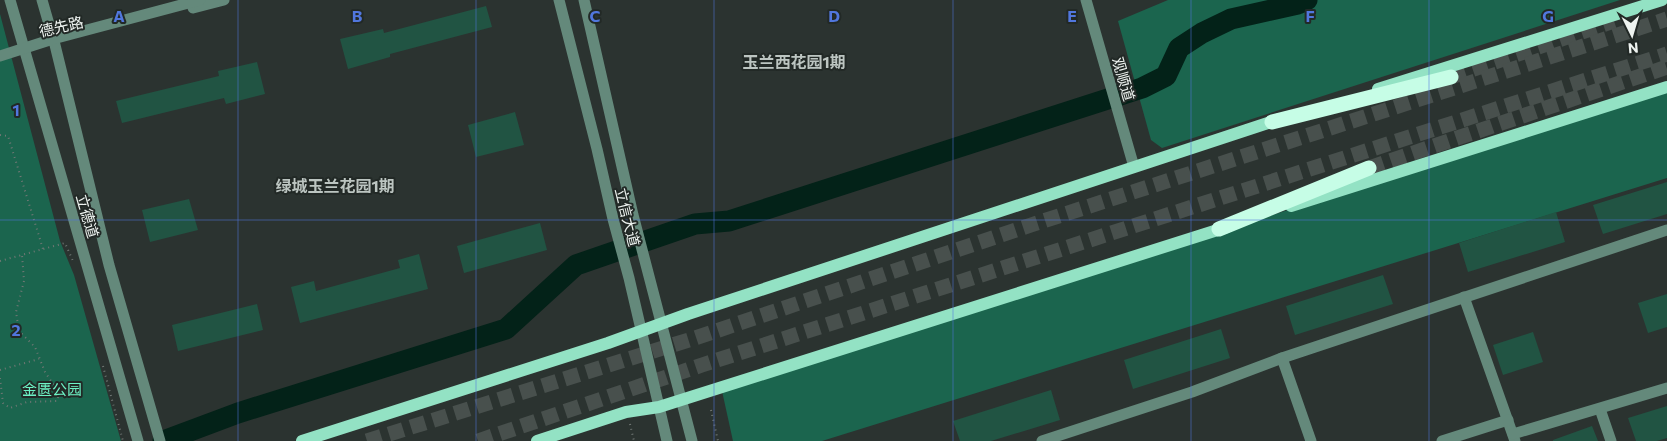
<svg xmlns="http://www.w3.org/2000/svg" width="1667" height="441" font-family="Commissioner,'Noto Sans SC',sans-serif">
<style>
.green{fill:#1b654e}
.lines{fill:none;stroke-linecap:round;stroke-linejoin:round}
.river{stroke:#032218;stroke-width:21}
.building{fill:#215443}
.highway-tunnel{stroke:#48504d;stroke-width:15;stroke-dasharray:15 8;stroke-linecap:butt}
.path{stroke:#717875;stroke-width:2;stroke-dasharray:1 4;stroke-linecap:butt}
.minor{stroke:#64897b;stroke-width:11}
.major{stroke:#93e2c4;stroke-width:12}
.highway{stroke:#c6fde6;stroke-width:15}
.grid{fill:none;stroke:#5177de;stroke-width:1;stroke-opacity:0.55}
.labels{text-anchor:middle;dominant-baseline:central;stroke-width:4;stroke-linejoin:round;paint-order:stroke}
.street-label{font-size:15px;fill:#eef3f0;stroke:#222926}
.park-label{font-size:15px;fill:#6df2c5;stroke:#222926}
.neighbourhood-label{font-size:16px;font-weight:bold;fill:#bcc5c1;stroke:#222926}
.grid-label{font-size:16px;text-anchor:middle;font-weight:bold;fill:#5177de;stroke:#222926;stroke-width:4;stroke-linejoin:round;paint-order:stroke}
</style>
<rect width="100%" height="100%" fill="#2b3330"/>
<!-- green -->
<g class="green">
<path d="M1168,0H1620L1162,148L1151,140L1118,21Z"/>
<path d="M0,14L60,241L74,275L121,441H0Z"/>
<path d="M1667,89V178L822,441H733L722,391Z"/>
</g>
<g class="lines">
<!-- river -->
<path class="river" d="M163,441L238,413L506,329L576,265L695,224L729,221L1142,88L1166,76L1179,48L1202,33L1231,19L1298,4L1307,0"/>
</g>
<!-- building -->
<g class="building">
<path d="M486,6L492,27L390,54V57L348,69L340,39L383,29L384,33Z"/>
<path d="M257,62L265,94L226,104L224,98L122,123L116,101L219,76L218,71Z"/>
<path d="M515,112L524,145L476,157L468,125Z"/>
<path d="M1667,182V214L1603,234L1593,205Z"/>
<path d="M189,199L198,230L150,242L142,210Z"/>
<path d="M1556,212L1565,242L1468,272L1459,243Z"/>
<path d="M540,223L547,250L464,273L457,246Z"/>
<path d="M419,254L428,289L300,323L291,287L314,281L316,291L400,268L398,260Z"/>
<path d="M1383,275L1393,304L1295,335L1286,306Z"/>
<path d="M1667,294V327L1648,333L1638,303Z"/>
<path d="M257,304L263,330L178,351L172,325Z"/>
<path d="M1221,329L1230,358L1133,389L1124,360Z"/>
<path d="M1533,332L1543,362L1503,375L1493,345Z"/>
<path d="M1051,390L1060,420L991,441H960L953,421Z"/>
<path d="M1667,406V438L1657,441H1636L1628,418Z"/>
<path d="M1592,426L1598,441H1553V440Z"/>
</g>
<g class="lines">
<!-- highway-tunnel -->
<g class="highway-tunnel">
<path d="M1451,77L1614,21"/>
<path d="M1369,168L1667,67"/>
<path d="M367,441L695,338L1031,225L1667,19"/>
<path d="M478,441L702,365L1667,54"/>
</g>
<!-- path -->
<g class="path">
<path d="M0,135L8,136L43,249"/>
<path d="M0,261L65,243L73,261"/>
<path d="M103,366L123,441"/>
<path d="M0,370L39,359"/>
<path d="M0,378L3,403L10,408L27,402L57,401L59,393L45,372L35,347L19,331L16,312L24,281L22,255"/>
<path d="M711,410L718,441"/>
<path d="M630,424L634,441"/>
</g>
<!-- minor -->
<g class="minor">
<path d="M10,0L138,441"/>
<path d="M42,0L55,45L109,265L160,441"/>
<path d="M559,0L597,149L613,219L629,278L667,441"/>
<path d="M584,0L633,215L692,441"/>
<path d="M1086,0L1134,167"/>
<path d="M193,8L224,0"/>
<path d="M0,56L53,39L200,0"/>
<path d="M1464,297L1515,441"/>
<path d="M1600,409L1611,441"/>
<path d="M1513,434L1667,388"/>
<path d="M1042,441L1192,392L1282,358"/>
<path d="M1311,441L1282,358L1667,230"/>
<path d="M1442,441L1508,420"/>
</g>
<!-- major -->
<g class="major">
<path d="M1378,89L1662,0"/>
<path d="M1291,206L1667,87"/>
<path d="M302,441L608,343L688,314L1280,119"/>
<path d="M537,441L626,412L659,407L1227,227"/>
</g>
<!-- highway -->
<g class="highway">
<path d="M1272,122L1451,77"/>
<path d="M1219,229L1369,168"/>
</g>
</g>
<!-- grid -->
<path class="grid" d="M238,0V441M476,0V441M714,0V441M953,0V441M1191,0V441M1429,0V441M0,220H1667"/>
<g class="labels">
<!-- street labels -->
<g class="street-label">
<text transform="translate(61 26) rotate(-13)">德先路</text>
<text transform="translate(1124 79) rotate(74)">观顺道</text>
<text transform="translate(88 216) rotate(74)">立德道</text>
<text transform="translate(628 217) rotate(76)">立信大道</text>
</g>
<!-- park labels -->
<g class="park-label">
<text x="52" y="389">金匮公园</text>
</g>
<!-- neighbourhood labels -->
<g class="neighbourhood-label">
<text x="794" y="61">玉兰西花园1期</text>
<text x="335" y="185">绿城玉兰花园1期</text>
</g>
</g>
<g class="grid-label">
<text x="119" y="22">A</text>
<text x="357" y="22">B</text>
<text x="595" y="22">C</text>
<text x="834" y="22">D</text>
<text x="1072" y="22">E</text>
<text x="1310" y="22">F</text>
<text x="1548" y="22">G</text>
<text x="16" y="116">1</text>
<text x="16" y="336">2</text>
</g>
<!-- north arrow -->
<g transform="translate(1632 35) rotate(175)" stroke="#222926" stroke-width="4" paint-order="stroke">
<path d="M0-4L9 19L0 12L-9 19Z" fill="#eef3f0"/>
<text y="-8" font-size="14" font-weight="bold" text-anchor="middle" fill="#eef3f0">N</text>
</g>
</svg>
